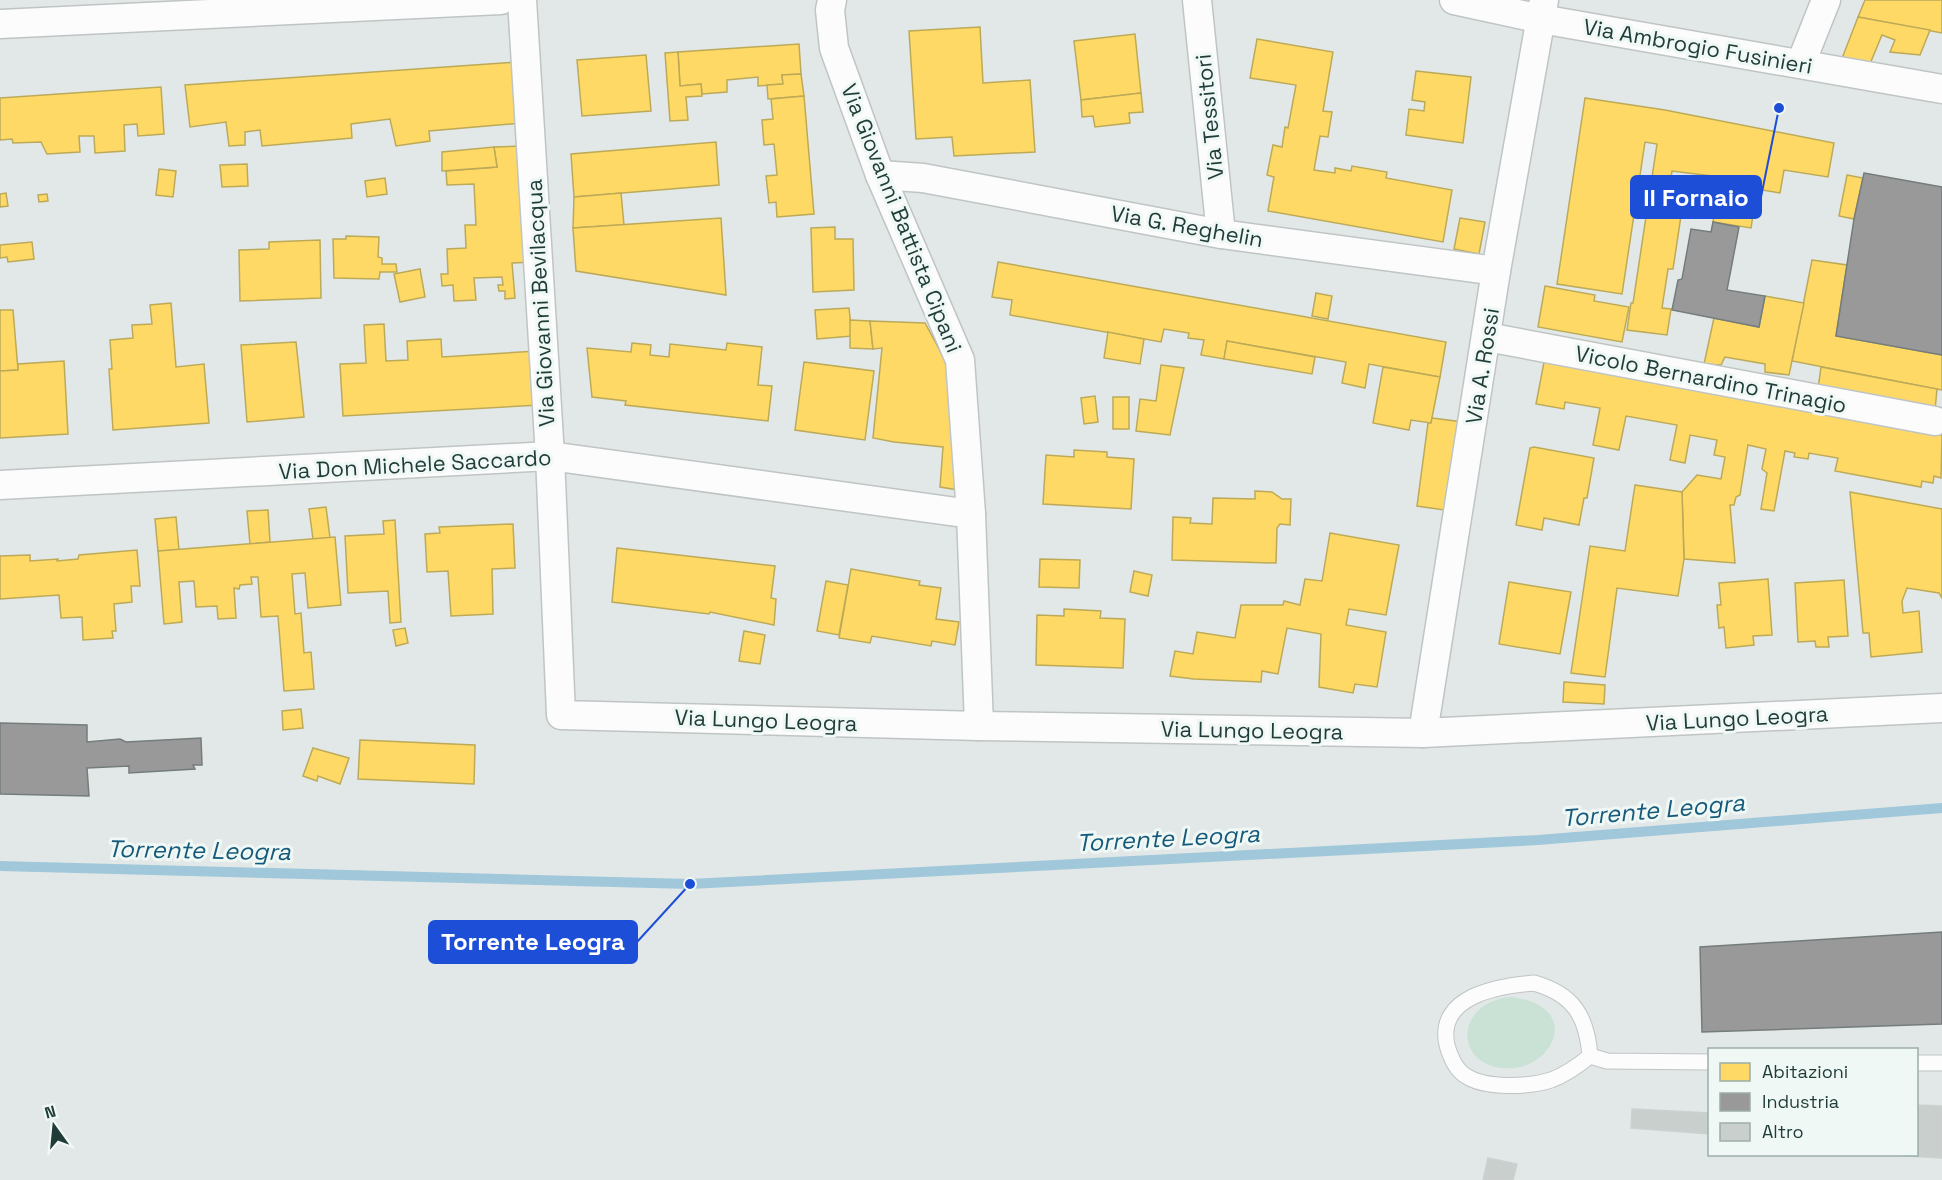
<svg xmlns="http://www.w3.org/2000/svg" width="1942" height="1180" font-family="'Space Grotesk',sans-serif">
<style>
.green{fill:#cae2d6}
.homes{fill:#ffd966;stroke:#bcaa58;stroke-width:1.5}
.industry{fill:#999;stroke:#747d7c;stroke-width:1.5}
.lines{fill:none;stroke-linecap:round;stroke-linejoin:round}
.stream{stroke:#a0c8da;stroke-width:10}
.building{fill:#c9cfcd;stroke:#cbd1d0;stroke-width:1.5}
.lane-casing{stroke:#bfc5c4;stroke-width:17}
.street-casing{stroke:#bfc5c4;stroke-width:31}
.lane{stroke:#fbfcfb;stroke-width:15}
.street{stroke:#fbfcfb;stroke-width:28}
.labels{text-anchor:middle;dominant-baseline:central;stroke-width:6;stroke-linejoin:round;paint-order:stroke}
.street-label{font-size:22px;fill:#1f3c39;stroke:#f0f8f5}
.water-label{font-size:24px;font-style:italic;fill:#165a7b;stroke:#f0f8f5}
.leader{fill:none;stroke:#1d4ed8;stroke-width:2}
.callout-dot{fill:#1d4ed8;stroke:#f0f8f5;stroke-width:2}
.callout{fill:#1d4ed8;stroke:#1d4ed8;stroke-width:2}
.callout-label{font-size:24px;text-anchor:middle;font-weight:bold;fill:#fff}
</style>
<rect width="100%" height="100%" fill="#e2e8e7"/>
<!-- green -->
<path class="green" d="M1510,997C1585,1004 1554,1074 1502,1068C1454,1063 1455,1003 1510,997Z"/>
<!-- homes -->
<g class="homes">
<path d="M1865,0H1942V33L1858,17Z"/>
<path d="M1858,17L1930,30L1920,55L1890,52L1895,40L1882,35L1867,71L1841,61Z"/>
<path d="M980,27L983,83L1030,80L1035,152L954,156L952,137L916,139L909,31Z"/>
<path d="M1135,34L1141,93L1081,100L1074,41Z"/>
<path d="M1257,39L1333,52L1323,111L1332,112L1328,137L1320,136L1314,170L1335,173V168L1351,171L1352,166L1387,172L1386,178L1452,190L1443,242L1268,211L1274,177L1267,175L1273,145L1282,147L1285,127L1288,128L1296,85L1250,78Z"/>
<path d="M799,44L801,74L782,75L783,84L758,86V77L727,80V92L702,94L701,84L680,86L678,52Z"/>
<path d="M678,52L680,86L701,84L702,96L686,97L688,120L670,121L665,53Z"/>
<path d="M646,55L651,111L582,116L577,60Z"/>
<path d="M517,62L521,123L429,131L430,141L396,146L390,119L351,124L352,138L262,146L260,130L245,132V145L229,146L226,122L190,127L185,85Z"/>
<path d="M1416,71L1471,77L1463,143L1406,135L1409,109L1424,111L1425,102L1412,100Z"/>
<path d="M801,74L804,96L768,99L767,85L783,84L782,75Z"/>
<path d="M161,87L164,134L138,136L137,124L124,125L125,151L95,153L94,136H79L80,152L47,154L41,142L13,143L12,139L0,140V98Z"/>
<path d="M1141,93L1143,112L1129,113L1130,123L1095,127L1093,116L1082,117L1081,100Z"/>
<path d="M804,96L814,214L777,217L776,202L769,203L766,176L777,175L774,144L764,145L762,120L773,119L771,99Z"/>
<path d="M1585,98L1665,110L1834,143L1828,177L1784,170L1780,193L1757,189L1751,228L1713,222L1720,177L1672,171L1666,206L1682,209L1673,269H1668L1662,308L1671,309L1667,335L1627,330L1631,303H1633L1657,144L1645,142L1622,294L1557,284Z"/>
<path d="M716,142L719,185L574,197L571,154Z"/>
<path d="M521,146L536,262L512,263L515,298L505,299V291H499L498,285H503L502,277L474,278L476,300L454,301L453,285L442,286L441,274H448L447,249L466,248L465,225H476L474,184L447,185L446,171L497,167L494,147Z"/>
<path d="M494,147L497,167L442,171V152Z"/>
<path d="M247,164L248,186L222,187L220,165Z"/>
<path d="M159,169L176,171L173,197L156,195Z"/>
<path d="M1847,175L1863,178L1854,219L1839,216Z"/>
<path d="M385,178L387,194L367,197L365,181Z"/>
<path d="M6,193L8,206L0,207V194Z"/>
<path d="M621,193L624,225L573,228L574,197Z"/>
<path d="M47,194L48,201L39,202L38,195Z"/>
<path d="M721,218L726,295L576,271L573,228Z"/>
<path d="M1460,218L1485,222L1479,254L1454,249Z"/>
<path d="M835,227V239H853L854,290L813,292L811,228Z"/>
<path d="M346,236L379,237L378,257L382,258V264H396L397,272H380L379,279L334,278L333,239H346Z"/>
<path d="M320,240L321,298L240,301L239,250L269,249V242Z"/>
<path d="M32,242L34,259L8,262L7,257L0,258V245Z"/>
<path d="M1812,260L1847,265L1836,336L1942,355V390L1792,361Z"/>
<path d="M998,262L1446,342L1440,377L1369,364L1365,388L1342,383L1346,362L1227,341L1224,359L1201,355L1204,340L1188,338L1189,333L1164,329L1161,342L1010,315L1012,300L992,297Z"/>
<path d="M420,269L425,297L400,302L394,274Z"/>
<path d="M1545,286L1595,295L1594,301L1629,307L1622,342L1538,327Z"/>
<path d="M1316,293L1332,296L1328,319L1312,316Z"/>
<path d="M1765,296L1804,303L1789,375L1765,372V364L1725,357L1721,365L1704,364L1714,318L1759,327Z"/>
<path d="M171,303L176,367L204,364L209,423L113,430L109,369H112L110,340L133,338L132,325L152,324L150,305Z"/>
<path d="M849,308L852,336L817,339L815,310Z"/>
<path d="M0,310H13L18,370L0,371Z"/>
<path d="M850,320L870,321L873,349L850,348Z"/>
<path d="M870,321L925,323L953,375L965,491L940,487L943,447L894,442L873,438L882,348L873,349Z"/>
<path d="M384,324L386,361L408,360L407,341L441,339L442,357L537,351L540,405L343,416L340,364L366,363L364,325Z"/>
<path d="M1108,332L1144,339L1140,364L1104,358Z"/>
<path d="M1227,341L1315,357L1312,374L1224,359Z"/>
<path d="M296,342L304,417L247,422L241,345Z"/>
<path d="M632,343L651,345L650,355L669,357L670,344L726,350L727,343L762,347L758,385L772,386L768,421L625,405L626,401L592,397L587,348L631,352Z"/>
<path d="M64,361L68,434L0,438V371L18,370V364Z"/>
<path d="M804,362L874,371L865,440L795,430Z"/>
<path d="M1544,362L1942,435L1941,478L1934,476L1933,483L1922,481L1921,487L1835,471L1838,458L1809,453L1808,459L1794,457L1795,453L1785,451L1774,511L1761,509L1767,473L1762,469L1766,449L1748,445L1740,495L1736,497L1734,505H1730L1735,563L1684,559L1682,492L1697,475L1721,479L1725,457L1714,455L1717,440L1690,435L1685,463L1670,460L1677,425L1626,416L1619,450L1593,445L1600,408L1565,402L1564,409L1536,404Z"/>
<path d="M1161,365L1184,368L1170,435L1136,431L1140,399L1156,401Z"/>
<path d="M1383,367L1440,377L1431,423L1411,420L1409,430L1373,423Z"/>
<path d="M1821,367L1937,389L1935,410L1818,389Z"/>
<path d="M1095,396L1098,422L1084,424L1081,398Z"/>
<rect x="1113" y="397" width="16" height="32"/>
<path d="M1432,418L1463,422L1451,511L1417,506L1428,423H1431Z"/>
<path d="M1534,447L1594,458L1587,498H1584L1579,525L1544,518L1542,530L1516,525L1530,448Z"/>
<path d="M1074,450L1107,452V457L1134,459L1131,509L1043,504L1046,455L1074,457Z"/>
<path d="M1635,485L1682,492L1684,559L1678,596L1617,588L1605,677L1571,673L1590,546L1625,551Z"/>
<path d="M1255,491L1272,492L1282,499H1291L1290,525L1280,524L1277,528L1276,563L1172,560L1173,517L1191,518L1190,523L1212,524L1213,498L1255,499Z"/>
<path d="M1850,492L1942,509V598L1939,593L1907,588L1902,601L1903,613L1919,611L1922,652L1871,657L1869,633H1863Z"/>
<path d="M326,507L330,538L313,539L309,509Z"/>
<path d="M268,510L270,542L250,544L247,511Z"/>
<path d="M176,517L179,550L158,551L155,519Z"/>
<path d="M395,520L401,622L390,623L388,591L348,593L345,536L384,534L383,521Z"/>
<path d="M513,524L515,568L492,569L493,614L451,616L448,571L427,572L425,534L440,533L439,527Z"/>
<path d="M1330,533L1399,545L1386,615L1349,609L1346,625L1386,632L1377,687L1355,684L1353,693L1319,687L1321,634L1287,628L1278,674L1262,671L1261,682L1194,679L1170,676L1175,651L1193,654L1197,632L1235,638L1241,605H1283L1284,601L1300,605L1305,579L1322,581Z"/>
<path d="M335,537L341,605L308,608L305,573L292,574L295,614L301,613L304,653L311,652L314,689L284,691L278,616L261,617L258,577H251L252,584L240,585L239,589L234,588L236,618L218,619L217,606L196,607L194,581L179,582L182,622L164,624L158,551Z"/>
<path d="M617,548L775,566L771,598L776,599L774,625L710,612L709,614L612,602Z"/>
<path d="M137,550L140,586H131L132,602L114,604L116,631H112L113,638L83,640L82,617L61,618L59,595L0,599V556L30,555V561L58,559L57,561L78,559L79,555Z"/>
<path d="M1040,559L1080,560L1079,588L1039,587Z"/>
<path d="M851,569L920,581L919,585L941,588L936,619L959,622L955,645L932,641L931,646L872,636L870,643L839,638Z"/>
<path d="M1134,571L1152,575L1148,596L1130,592Z"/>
<path d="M1768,579L1772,635L1753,636L1754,645L1726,648L1724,627L1719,628L1717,605H1721L1719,583Z"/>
<path d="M1844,580L1848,636L1828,637L1829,647H1816L1815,641L1798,642L1795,583Z"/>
<path d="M826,581L848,585L839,635L817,631Z"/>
<path d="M1509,582L1571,592L1560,654L1499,644Z"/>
<path d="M1064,609L1101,611L1100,618L1125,619L1123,668L1036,665L1037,615L1064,616Z"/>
<path d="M405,628L408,643L396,646L393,630Z"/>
<path d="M744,631L765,635L760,664L739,661Z"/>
<path d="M1564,682L1605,685L1604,704L1563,702Z"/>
<path d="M301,709L303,728L283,730L282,711Z"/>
<path d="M360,740L475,745L474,784L358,779Z"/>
<path d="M313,748L349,758L340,784L318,776L317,781L303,776Z"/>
</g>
<!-- industry -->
<g class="industry">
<path d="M1864,173L1942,187V355L1836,336L1854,219Z"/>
<path d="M1713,222L1739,227L1727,290L1765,296L1759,327L1672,310L1678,280L1682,279L1691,229L1711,232Z"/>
<path d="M0,723L87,725V742L120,739L126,742L201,738L202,765H193L195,769L129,773V766L87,768L89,796L0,794Z"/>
<path d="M1942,932V1024L1702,1032L1700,947Z"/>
</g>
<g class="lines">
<!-- stream -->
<path class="stream" d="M0,866L690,884L1538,840L1942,808"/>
</g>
<!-- building -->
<g class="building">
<path d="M1916,1105L1942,1106V1158L1872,1154H1916Z"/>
<path d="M1632,1109L1710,1113V1134L1631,1128Z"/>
<path d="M1488,1158L1517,1164L1513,1180H1483Z"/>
</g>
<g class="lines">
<defs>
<g id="lane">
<path d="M1534,983C1573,994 1587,1016 1590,1056C1579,1065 1565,1075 1551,1080C1529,1087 1486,1089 1466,1076C1456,1070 1450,1056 1447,1045C1436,996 1498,986 1534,983Z"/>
<path d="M1590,1056L1607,1061L1710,1062"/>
<path d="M1916,1063H1942"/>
</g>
<g id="street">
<path d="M522,0L550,456L561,715L979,726L1423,733L1942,708"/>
<path d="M832,0L830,10L834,48L880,175L960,360L971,514L979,726"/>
<path d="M1197,0L1221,234"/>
<path d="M1454,0L1541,19L1942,89"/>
<path d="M0,24L501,0"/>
<path d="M1801,63L1826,0"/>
<path d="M880,175L923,178L1221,234L1496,271"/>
<path d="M1487,337L1935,421"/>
<path d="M0,485L550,456L971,514"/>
<path d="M1423,733L1496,271L1544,0"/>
</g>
</defs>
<!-- lane casing -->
<use href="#lane" class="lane-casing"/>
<!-- street casing -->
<use href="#street" class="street-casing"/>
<!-- lane -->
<use href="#lane" class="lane"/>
<!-- street -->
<use href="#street" class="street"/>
</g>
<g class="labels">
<!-- street labels -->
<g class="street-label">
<text transform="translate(1698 46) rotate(10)">Via Ambrogio Fusinieri</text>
<text transform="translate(1209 117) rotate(-96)">Via Tessitori</text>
<text transform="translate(902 218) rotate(68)">Via Giovanni Battista Cipani</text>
<text transform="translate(1187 226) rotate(10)">Via G. Reghelin</text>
<text transform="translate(540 303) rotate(-93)">Via Giovanni Bevilacqua</text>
<text transform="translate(1482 366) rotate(-81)">Via A. Rossi</text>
<text transform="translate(1711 379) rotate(11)">Vicolo Bernardino Trinagio</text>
<text transform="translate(415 464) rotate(-3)">Via Don Michele Saccardo</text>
<text transform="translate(1737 718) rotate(-3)">Via Lungo Leogra</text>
<text transform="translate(766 720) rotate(2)">Via Lungo Leogra</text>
<text transform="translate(1252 730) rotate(1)">Via Lungo Leogra</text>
</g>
<!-- water labels -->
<g class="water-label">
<text transform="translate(1653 810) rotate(-5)">Torrente Leogra</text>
<text transform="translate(1168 838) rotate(-3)">Torrente Leogra</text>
<text transform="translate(199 850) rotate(1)">Torrente Leogra</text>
</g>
</g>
<!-- callouts -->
<path class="leader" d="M1779 108L1761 197M690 884L637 942"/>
<g class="callout-dot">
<circle cx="1779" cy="108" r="6"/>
<circle cx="690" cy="884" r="6"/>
</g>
<g class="callout">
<rect x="1631" y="176" width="130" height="42" rx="6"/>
<rect x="429" y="921" width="208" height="42" rx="6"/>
</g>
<g class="callout-label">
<text x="1696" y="206">Il Fornaio</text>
<text x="533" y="950">Torrente Leogra</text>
</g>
<!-- legend -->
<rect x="1708" y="1048" width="210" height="108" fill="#f0f8f5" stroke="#9cadaa" stroke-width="1.5"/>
<rect x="1720" y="1063" width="30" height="18" fill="#ffd966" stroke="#9cadaa" stroke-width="1.5"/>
<text x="1762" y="1078" font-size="18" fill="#1f3c39">Abitazioni</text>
<rect x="1720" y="1093" width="30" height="18" fill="#999999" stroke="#9cadaa" stroke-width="1.5"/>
<text x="1762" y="1108" font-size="18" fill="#1f3c39">Industria</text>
<rect x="1720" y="1123" width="30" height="18" fill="#c9cfcd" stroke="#9cadaa" stroke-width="1.5"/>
<text x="1762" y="1138" font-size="18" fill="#1f3c39">Altro</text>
<!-- north arrow -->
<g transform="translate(54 1126) rotate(345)" stroke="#f0f8f5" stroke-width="4.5" paint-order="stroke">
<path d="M0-4.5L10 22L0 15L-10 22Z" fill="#1f3c39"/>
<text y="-9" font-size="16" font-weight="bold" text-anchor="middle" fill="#1f3c39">N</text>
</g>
</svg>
